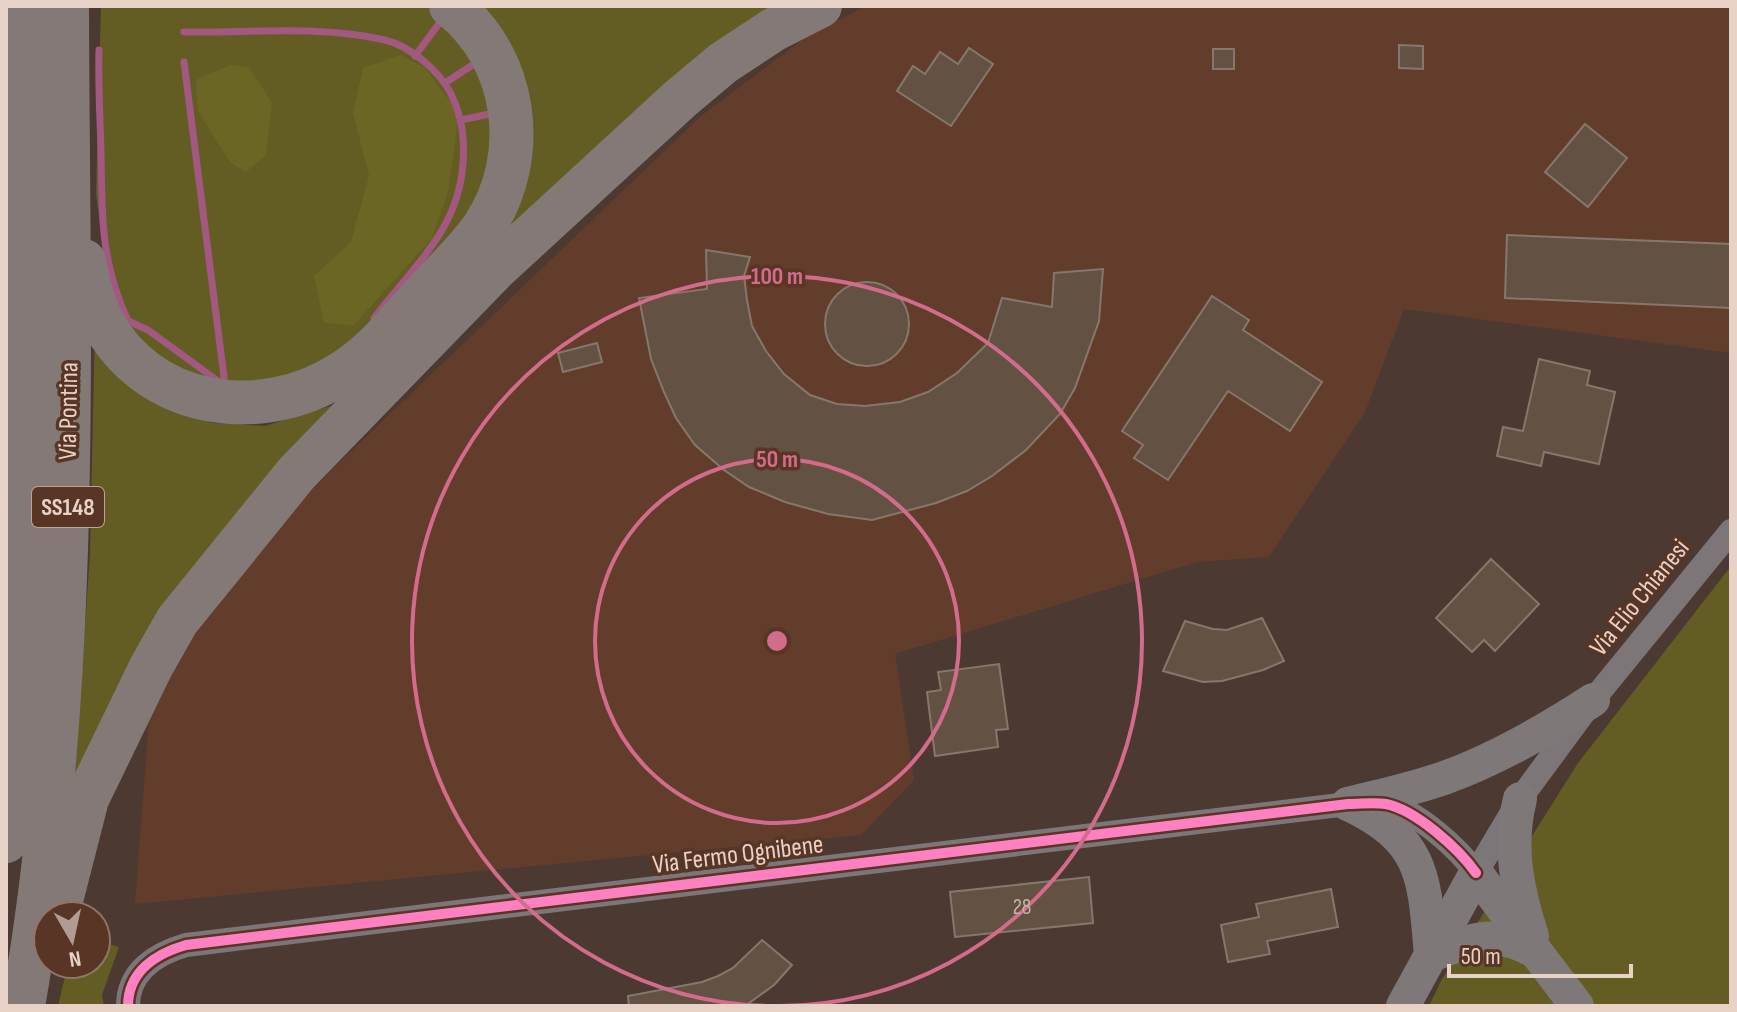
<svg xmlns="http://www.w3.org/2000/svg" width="1737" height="1012" font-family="'Sofia Sans Condensed',sans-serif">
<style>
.built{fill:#633d2b}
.green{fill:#635d23}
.forest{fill:#6c6625}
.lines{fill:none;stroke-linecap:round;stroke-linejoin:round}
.stream{stroke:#a25881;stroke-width:7}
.building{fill:#635243;stroke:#86776d;stroke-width:2}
.street{stroke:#7c7678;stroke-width:24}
.secondary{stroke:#7f7878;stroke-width:34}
.highway{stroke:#837a78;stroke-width:44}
.cycleway-casing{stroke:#583525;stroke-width:15}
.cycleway{stroke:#ff80c0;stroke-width:10}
.ring{fill:none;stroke:#d36c8c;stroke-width:4}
.labels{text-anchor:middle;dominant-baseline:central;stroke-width:7;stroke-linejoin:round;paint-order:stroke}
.number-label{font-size:22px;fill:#c7b2a7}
.shield{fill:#583525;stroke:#bda397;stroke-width:2}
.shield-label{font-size:24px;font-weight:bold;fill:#e8d2c8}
.street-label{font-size:26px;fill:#e8d2c8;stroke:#583525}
.centre{fill:#d36c8c;stroke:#583525;stroke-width:4}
.ring-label{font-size:24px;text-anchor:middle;font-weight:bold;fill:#d36c8c;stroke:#583525;stroke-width:7;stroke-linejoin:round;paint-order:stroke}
</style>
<rect width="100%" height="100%" fill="#4c3931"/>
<!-- built -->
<path class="built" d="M866,6H1731V353L1404,309L1365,412L1269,557L1197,562L895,654L914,780L861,835L135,904L151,693L275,524L701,116L809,35Z"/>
<!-- green -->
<g class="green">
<path d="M101,6H426L460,34L486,81L494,177L467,232L343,360L228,396L147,359L109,292L96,194Z"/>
<path d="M459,6H782L492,256L523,144Z"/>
<path d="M95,324L170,409L214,423L265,426L350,400L72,815L90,554Z"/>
<path d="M1731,566V1006H1429L1442,979L1578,763Z"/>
<path d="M96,941L119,947L102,995L104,1006H58L68,964H96Z"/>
</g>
<!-- forest -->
<g class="forest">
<path d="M400,55L425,68L459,113L448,192L432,238L354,325L324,323L314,276L351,242L369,175L353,113L363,68Z"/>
<path d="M230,65L249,67L272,103L266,155L246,172L230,162L198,111L196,80Z"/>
</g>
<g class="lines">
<!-- stream -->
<g class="stream">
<path d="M184,32C250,33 320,25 385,40C410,46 438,70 450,92C462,115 465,138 463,163C459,230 412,268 374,318"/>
<path d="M99,50C98,83 100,117 101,150C102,215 100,260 128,321L148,330L222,384"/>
<path d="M415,56L441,21"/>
<path d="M184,62L225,385"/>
<path d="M445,83L477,62"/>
<path d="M461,120L494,113"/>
</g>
</g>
<!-- building -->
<g class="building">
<path d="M1399,45L1423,46V69L1399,68Z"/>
<path d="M969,48L993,64L951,126L897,91L913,66L925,74L940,52L958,64Z"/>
<rect x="1213" y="49" width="21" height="20"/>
<path d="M1585,124L1627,158L1588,207L1545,172Z"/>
<path d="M1507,235L1731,244V308L1505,298Z"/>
<path d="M706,250L750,257L744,276L747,300L752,326L766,351L784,374L810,395L837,404L865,406L900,402L928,392L957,373L988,343L1002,298L1052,307L1054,273L1103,269L1099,321L1075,388L1060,414L1026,450L992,476L967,491L936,503L872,520L828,514L785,502L749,487L724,470L695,445L676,418L664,392L651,359L639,298L707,289Z"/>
<circle cx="867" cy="324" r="42"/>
<path d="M1212,296L1249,320L1243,330L1322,382L1290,431L1228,391L1168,480L1134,458L1143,445L1122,431Z"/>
<path d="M597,343L602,362L563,372L558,353Z"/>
<path d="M1539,359L1590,371L1587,385L1615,392L1599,464L1544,452L1541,466L1497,456L1503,427L1523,431Z"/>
<path d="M1491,559L1539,604L1495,651L1484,640L1472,652L1436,618Z"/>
<path d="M1262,618L1284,661L1263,670L1222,681L1203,682L1163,671L1185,621L1213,629L1227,630Z"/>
<path d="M999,664L1008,729L996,730L998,747L935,756L927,692L941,690L938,672Z"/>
<path d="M1089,877L1093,923L955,937L950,892Z"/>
<path d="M1331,889L1338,927L1267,941L1270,954L1228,962L1221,925L1259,917L1256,904Z"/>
<path d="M762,940L792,965L774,985L745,1006H629L628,996L702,982L718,976L733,968Z"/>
</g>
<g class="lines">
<!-- street -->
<path class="street" d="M128,1006C128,972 155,954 186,945L1348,804C1361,804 1374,802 1386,804C1416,810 1459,849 1476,873L1520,799L1593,700L1731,531"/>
<!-- secondary -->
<g class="secondary">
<path d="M1520,799C1508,846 1517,890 1532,936"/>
<path d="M1348,804C1380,796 1413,789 1444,778C1497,759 1547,730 1593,700"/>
<path d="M1348,804C1426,841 1424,878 1431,955"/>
<path d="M1431,955C1472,940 1496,928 1536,952"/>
<path d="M1403,1006L1476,873L1577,1006"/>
</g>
<!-- highway -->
<g class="highway">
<path d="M84,261C88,281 92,301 101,319C147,409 261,425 342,373C375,353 399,321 425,293C445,271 468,250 485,225C530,155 517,58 451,6"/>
<path d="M6,841C38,564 30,285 27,6"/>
<path d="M57,916L87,799L151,667L177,621L296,474L495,269L680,99L723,63L773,30L820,6"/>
<path d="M23,1006C81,676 68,340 67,6"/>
</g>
<defs>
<path id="cycleway" d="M128,1006C128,972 155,954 186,945L1348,804C1361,804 1374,802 1386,804C1416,810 1459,849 1476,873"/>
</defs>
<!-- cycleway casing -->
<use href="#cycleway" class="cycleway-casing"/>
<!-- cycleway -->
<use href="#cycleway" class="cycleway"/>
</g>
<!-- distance rings -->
<g class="ring">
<circle cx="777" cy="641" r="182"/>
<path d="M774 1006A365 365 0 1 1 780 1006"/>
</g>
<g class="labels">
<!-- number labels -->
<g class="number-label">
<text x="1022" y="907">28</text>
</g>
<!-- shield labels -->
<rect class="shield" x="32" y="487" width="72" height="40" rx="6"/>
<g class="shield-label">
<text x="68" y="507">SS148</text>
</g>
<!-- street labels -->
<g class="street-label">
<text transform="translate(69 411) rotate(-89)">Via Pontina</text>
<text transform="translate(1640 598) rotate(-51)">Via Elio Chianesi</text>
<text transform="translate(738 855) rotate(-7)">Via Fermo Ognibene</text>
</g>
</g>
<circle cx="777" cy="641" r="12" class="centre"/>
<g class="ring-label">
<text x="777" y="284">100 m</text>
<text x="777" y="467">50 m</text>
</g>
<!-- border -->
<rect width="1737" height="1012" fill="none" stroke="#e8d2c8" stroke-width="16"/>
<!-- north arrow -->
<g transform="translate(72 940) rotate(171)"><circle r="38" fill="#583525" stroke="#927466" stroke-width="2"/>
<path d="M0-6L14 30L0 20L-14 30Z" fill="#b19c93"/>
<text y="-12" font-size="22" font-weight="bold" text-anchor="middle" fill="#e8d2c8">N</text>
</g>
<!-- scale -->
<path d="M1449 964v12h182v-12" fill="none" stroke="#e8d2c8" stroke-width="4"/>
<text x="1461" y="964" font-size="24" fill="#e8d2c8" stroke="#583525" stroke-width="6" paint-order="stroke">50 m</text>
</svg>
